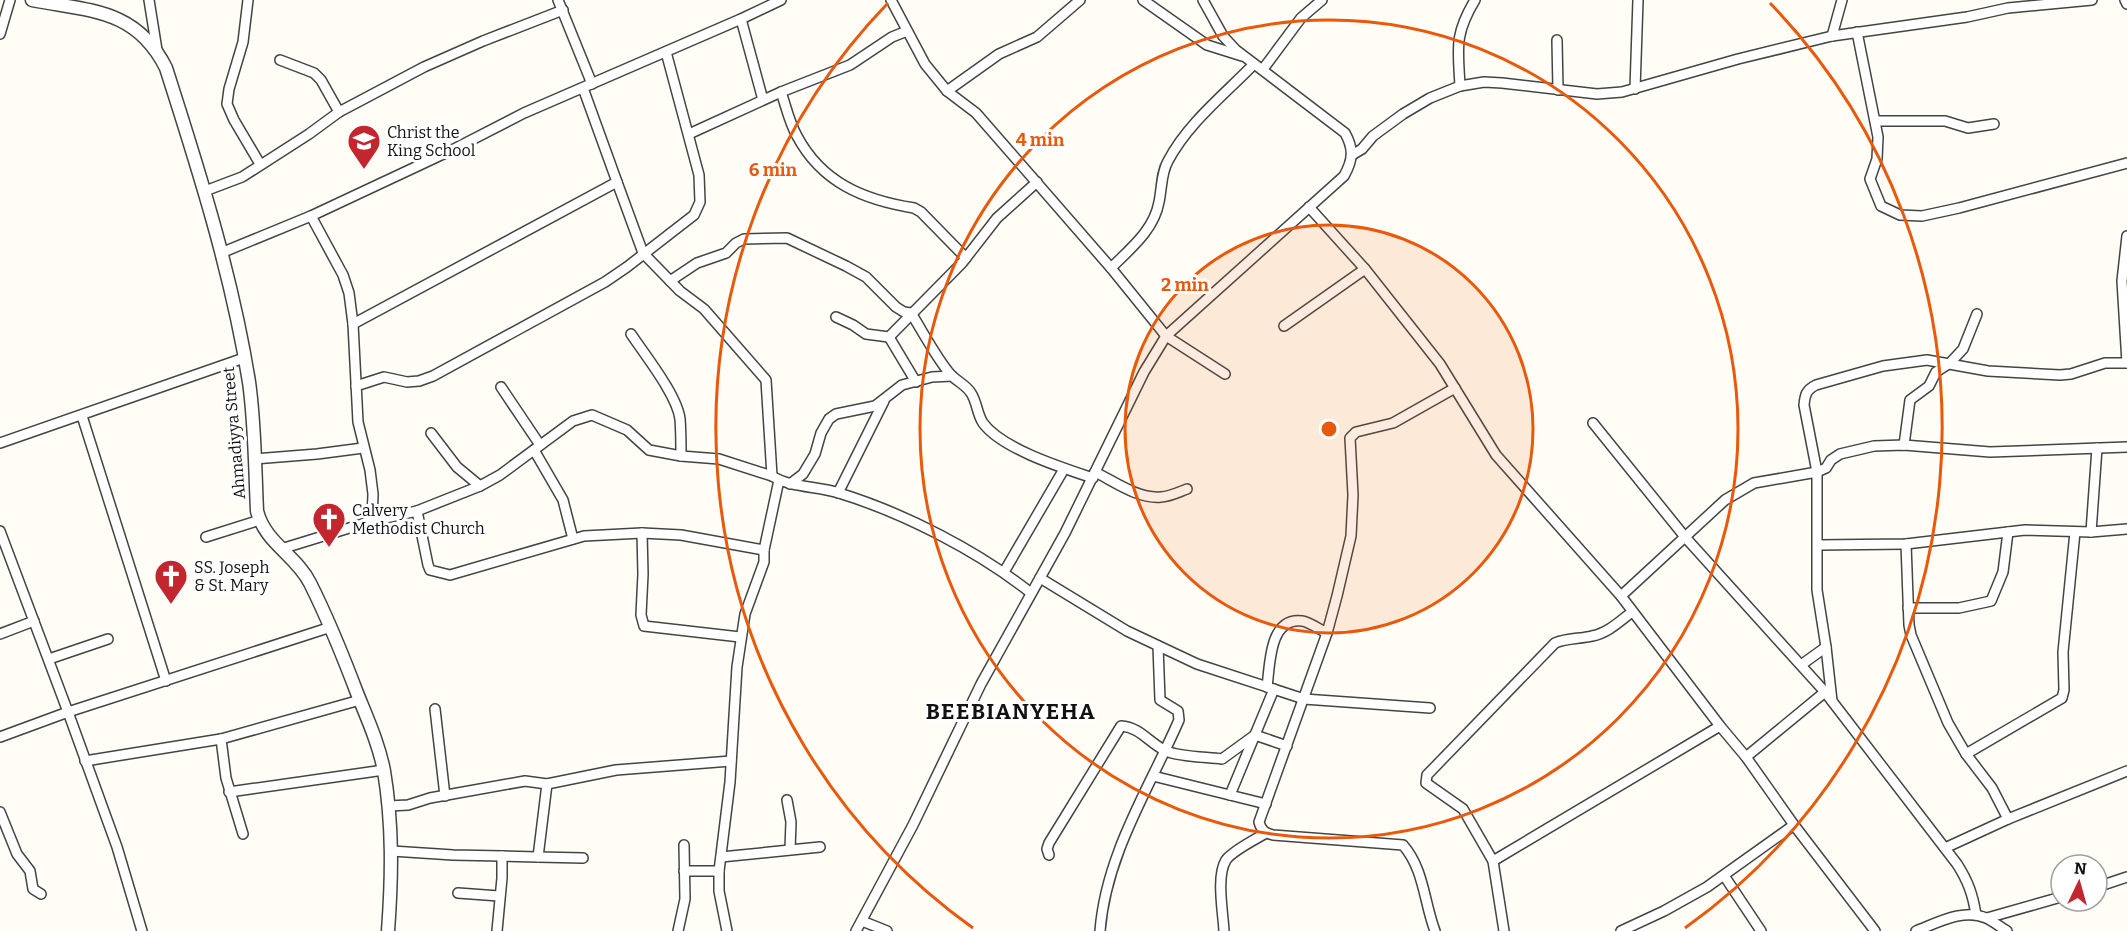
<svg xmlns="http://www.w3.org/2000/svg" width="2127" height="931" font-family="Bitter,serif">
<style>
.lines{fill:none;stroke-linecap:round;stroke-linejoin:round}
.minor-casing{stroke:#444;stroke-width:12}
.tertiary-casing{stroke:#444;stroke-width:15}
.minor{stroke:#fff;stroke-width:9}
.tertiary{stroke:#fff;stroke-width:12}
.ring{fill:none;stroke:#e8590c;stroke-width:3}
.labels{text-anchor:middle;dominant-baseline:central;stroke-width:6;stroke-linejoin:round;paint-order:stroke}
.poi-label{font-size:16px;fill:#111;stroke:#fff;text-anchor:start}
.street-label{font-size:16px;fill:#111;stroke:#fff}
.district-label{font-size:22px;font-weight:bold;letter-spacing:1.5px;fill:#111;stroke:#fff}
.centre{fill:#e8590c;stroke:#fff;stroke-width:3}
.ring-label{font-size:18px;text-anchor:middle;font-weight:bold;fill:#e8590c;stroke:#fff;stroke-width:6;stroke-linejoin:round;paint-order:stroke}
</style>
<rect width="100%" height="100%" fill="#fffdf5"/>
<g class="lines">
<defs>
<g id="minor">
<path d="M149,0L157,50"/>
<path d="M248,0L243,42L229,89L227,104L234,120L260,164"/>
<path d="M558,0L592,84"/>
<path d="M891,0L925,64L947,91L976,113L1111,268L1166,336L1225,374"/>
<path d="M1143,0L1207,45L1242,56"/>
<path d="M2125,0L2127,4"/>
<path d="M741,19L763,100"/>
<path d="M1857,32L1878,137L1877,159L1870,179L1881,206L1900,215L1922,216L1959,208L2127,163"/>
<path d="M0,34L10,0"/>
<path d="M1832,36L1842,0"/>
<path d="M1557,40L1558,90"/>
<path d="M280,60L314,73L321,80L339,112"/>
<path d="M1263,69L1301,18L1322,0"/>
<path d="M1460,86C1458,48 1454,35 1475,0"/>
<path d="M1635,89L1638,0"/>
<path d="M947,91L999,54L1037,37L1080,0"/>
<path d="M781,92C786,106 789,122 797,136C822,183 864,200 914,208L921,212L966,258"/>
<path d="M1876,121H1945L1968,128L1994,124"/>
<path d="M689,134L781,92L850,65L892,37L907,31"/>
<path d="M1352,155L1362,149L1373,136L1403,114L1430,98L1460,86L1484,82L1502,83L1597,94L1622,92L1738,59L1832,36L1967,17L2008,8L2092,0"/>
<path d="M617,182L643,253L680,291L704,309L766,380L772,476C791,488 818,486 839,493C904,513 978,551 1031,593"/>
<path d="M205,191L242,177L309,134L339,112L424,67L483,41L563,10"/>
<path d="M1309,207L1365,269L1440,364L1496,455L1621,596L1720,726L1746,757L1794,825L1875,931"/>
<path d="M311,216L343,275L349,293L353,324L358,422L370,470L373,494L372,521"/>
<path d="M221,253L311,216L454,149L524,113L741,19L781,0"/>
<path d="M1111,268C1131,248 1154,230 1159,202C1162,188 1161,173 1168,161C1188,123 1225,94 1254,64"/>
<path d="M670,281L697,263L726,253L736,243L744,239L787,238L846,266L866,277L896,307L904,312L911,313C923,332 937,359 951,375C958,382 966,385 971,393C977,402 977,414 983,423C1002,449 1063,468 1093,478"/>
<path d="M836,317L853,325L866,334L889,337L962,263L997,218L1037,182"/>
<path d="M353,324L617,182L583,88"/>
<path d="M1284,326L1365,269"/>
<path d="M631,334C645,355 677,395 680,419C681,431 681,444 681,456"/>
<path d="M889,337L916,382"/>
<path d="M2127,363L2122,281L2127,236"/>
<path d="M356,386L384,377L407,382L419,381L433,376L605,282L627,267L694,215L700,202L699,175L666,52"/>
<path d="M501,387L540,445"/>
<path d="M82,416L166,681"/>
<path d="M1593,423L1685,537L1825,692L1957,864C1968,881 1973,895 1976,915"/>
<path d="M431,433L457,467L480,486"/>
<path d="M0,443L244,358"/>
<path d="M1904,445L1910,400L1929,386L1936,372L1950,363L1963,349L1977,314"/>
<path d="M534,450L563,500L573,539"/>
<path d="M254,459L317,454L363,448"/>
<path d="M1095,472C1115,482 1138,499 1161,497C1169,497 1179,492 1187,489"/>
<path d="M790,484L803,474L815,454L821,433L829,419L836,414L875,406L902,385L932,377L952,376"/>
<path d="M838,493L884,401"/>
<path d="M417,511L428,565L430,570L450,575L584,536L642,533L681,535L764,550"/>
<path d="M0,531L68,712L0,737"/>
<path d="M2091,532L2097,448"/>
<path d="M642,533L643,574L641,615L644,626L740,637"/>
<path d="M206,537L260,520"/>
<path d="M1906,544L1909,625L1911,635L1948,723L1966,754L1992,788L2008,819"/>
<path d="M1818,545L1906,544L2025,530L2091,532L2127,529"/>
<path d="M281,549L372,521L417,511L480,486L500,475L573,421L592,415L627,430L649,450L681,456L719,459L772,476"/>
<path d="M1004,572L1064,469"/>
<path d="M1040,578L1127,631L1197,664L1304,699L1430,708"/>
<path d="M1621,596L1725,500L1754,483L1817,472L1826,468L1831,460L1840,454L1874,446L1904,445L1990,452L2127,447"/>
<path d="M1908,608H1959L1991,601L2003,572L2008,532"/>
<path d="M0,634L34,621"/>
<path d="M49,659L108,639"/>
<path d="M1801,665L1826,647"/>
<path d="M1267,687C1270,665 1269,617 1302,621C1310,622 1320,630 1327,633"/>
<path d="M1832,701L1826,647L1817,590V472L1804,405C1805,395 1806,390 1816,385L1883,366L1927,360L1988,371L2060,375L2071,374L2105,363H2127"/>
<path d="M435,709L445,796"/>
<path d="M221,739L226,778L243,834"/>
<path d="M1966,754L2062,698L2064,690L2063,652L2075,532"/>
<path d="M1746,757L1825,692"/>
<path d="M85,761L221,739L360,700"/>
<path d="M1153,776L1266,804"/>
<path d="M229,792L384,770"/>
<path d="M1230,795L1274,689"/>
<path d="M787,800L791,822L790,849"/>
<path d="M389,806L408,805L430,798L525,781L547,784L616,770L731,761"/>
<path d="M0,812L17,854L30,871L33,889L41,894"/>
<path d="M1945,848L2008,819L2127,771"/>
<path d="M392,851L453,855L502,856"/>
<path d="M1049,855L1047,849L1049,843L1121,726C1140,727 1149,743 1166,751C1180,757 1206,757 1222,759L1255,735L1287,746"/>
<path d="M538,857L583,858"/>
<path d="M721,857L820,847"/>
<path d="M1493,861L1720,726"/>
<path d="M684,871H719"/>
<path d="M1725,877L1761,931"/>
<path d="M2097,887L2127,877"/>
<path d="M458,893L499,896"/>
<path d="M1987,918L2061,897"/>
<path d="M862,921L887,931"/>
<path d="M142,931L117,847L68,712L331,627"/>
<path d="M497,931L502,878V856L538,857L547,784"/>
<path d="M678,931L685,899L684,845"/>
<path d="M727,931L719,891V871L730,782L737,667L745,614L764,562V550L779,480"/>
<path d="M856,931L913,825L981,684L1065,533L1144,372L1166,336L1344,176C1353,160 1354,149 1345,133L1236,50L1223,36L1203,0"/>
<path d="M1100,931C1106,854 1149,789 1179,720L1178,711L1160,700L1158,646"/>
<path d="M1224,931C1223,912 1216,876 1226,860C1232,851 1256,839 1266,833"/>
<path d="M1435,931C1424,902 1424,869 1403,845L1273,835C1265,833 1261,830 1259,822L1327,633L1337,596L1351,536L1353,495L1350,438L1356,432L1393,423L1455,388"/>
<path d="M1504,931L1493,861L1463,809L1426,783L1427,775L1555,643C1567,638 1580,639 1592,636C1608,633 1620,621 1632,612"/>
<path d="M1621,931L1664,911L1707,887L1794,825"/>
<path d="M1916,931C1937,923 1964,908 1986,918C1993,921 2000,927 2007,931"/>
</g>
<path id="tertiary" d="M32,0C88,11 136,8 166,68C199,171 232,275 249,382C255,424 255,468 257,511C265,543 296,555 310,583C328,619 343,656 357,693C367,718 379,744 384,771C393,825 392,877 388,931"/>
</defs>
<!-- minor casing -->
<use href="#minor" class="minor-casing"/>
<!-- tertiary casing -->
<use href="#tertiary" class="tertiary-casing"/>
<!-- minor -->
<use href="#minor" class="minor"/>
<!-- tertiary -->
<use href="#tertiary" class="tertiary"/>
</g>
<!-- distance rings -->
<circle cx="1329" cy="429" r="204" fill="#e8590c" fill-opacity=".12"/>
<g class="ring">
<circle cx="1329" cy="429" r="204"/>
<circle cx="1329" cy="429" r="409"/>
<path d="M973 928A613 613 0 0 1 888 3M1770 3A613 613 0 0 1 1685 928"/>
</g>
<!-- icons -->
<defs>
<symbol id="school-pin" viewBox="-11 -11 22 30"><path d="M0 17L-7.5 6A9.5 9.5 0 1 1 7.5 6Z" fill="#c4262e" stroke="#fff"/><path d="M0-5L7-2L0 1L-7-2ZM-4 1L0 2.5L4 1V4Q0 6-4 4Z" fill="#fff"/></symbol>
<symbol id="church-pin" viewBox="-11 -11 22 30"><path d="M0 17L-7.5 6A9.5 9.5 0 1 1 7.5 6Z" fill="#c4262e" stroke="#fff"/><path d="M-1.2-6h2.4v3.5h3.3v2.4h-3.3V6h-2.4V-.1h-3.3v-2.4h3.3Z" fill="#fff"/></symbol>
</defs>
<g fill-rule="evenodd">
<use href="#school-pin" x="345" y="122" width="38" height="52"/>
<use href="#church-pin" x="310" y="500" width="38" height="52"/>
<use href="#church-pin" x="152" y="557" width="38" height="52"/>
</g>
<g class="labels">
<!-- poi labels -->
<g class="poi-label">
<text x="387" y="132">Christ the<tspan x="387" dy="18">King School</tspan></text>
<text x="352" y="510">Calvery<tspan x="352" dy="18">Methodist Church</tspan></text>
<text x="194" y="567">SS. Joseph<tspan x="194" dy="18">&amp; St. Mary</tspan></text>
</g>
<!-- street labels -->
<g class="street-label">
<text transform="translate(234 433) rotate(-95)">Ahmadiyya Street</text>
</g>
<!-- district labels -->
<g class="district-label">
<text x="1011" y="711">BEEBIANYEHA</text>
</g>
</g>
<circle cx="1329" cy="429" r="9" class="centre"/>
<g class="ring-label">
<text x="1040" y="146">4 min</text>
<text x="773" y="176">6 min</text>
<text x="1185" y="291">2 min</text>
</g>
<!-- north arrow -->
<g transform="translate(2079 883) rotate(5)"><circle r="28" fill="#ffffff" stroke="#a0a0a0" stroke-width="1.5"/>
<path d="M0-4.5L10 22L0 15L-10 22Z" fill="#c4262e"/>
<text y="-9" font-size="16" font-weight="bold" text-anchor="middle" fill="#111111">N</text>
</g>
</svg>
